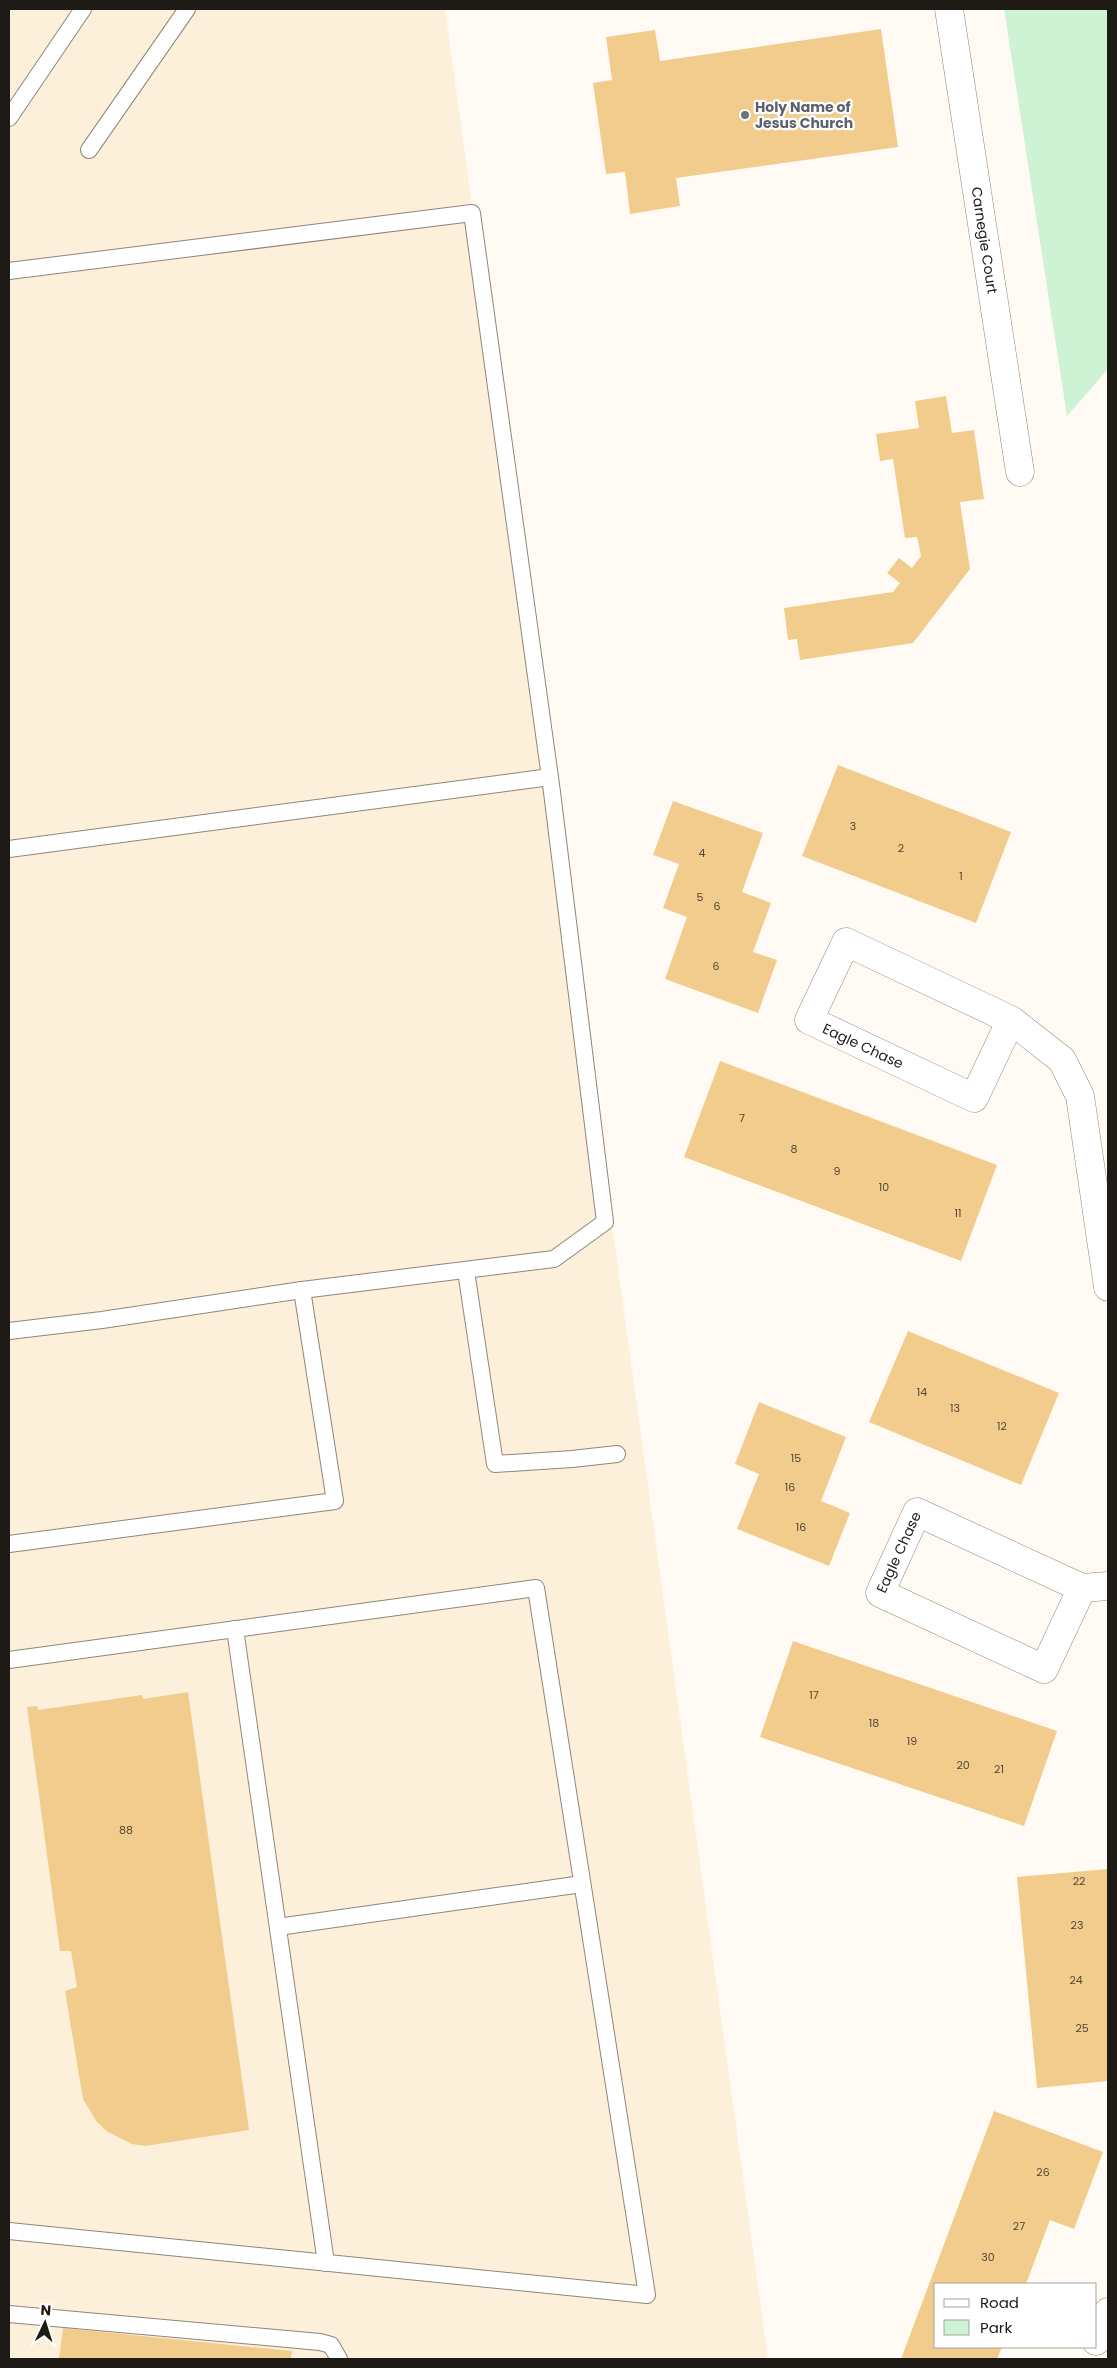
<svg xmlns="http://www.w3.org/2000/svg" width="1117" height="2368" font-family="Poppins,sans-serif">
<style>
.commercial{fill:#fcf0db}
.green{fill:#cef2d4}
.building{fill:#f2cc8d}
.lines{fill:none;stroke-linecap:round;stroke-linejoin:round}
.service-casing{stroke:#8f8678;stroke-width:18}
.minor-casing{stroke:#8f8678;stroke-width:29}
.service{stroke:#fff;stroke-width:16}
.minor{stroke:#fff;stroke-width:28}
.worship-dot{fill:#6b7280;stroke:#fff;stroke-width:2}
.labels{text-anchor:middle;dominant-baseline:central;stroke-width:4.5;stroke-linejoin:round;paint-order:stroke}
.number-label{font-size:11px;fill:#534633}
.worship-label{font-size:14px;font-weight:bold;fill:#5b616d;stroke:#fff;text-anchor:start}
.street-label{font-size:14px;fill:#1e1a15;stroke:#fff}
</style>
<rect width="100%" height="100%" fill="#fffbf4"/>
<!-- commercial -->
<path class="commercial" d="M9,9H445L768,2359H9Z"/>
<!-- green -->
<path class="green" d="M1004,9H1108V369L1067,416Z"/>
<!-- building -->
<g class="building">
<path d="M881,29L898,147L676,178L680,206L630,214L625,172L606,174L593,83L612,80L606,37L655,30L660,61Z"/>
<path d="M946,396L952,433L974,430L984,499L960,502L970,569L913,643L800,660L797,639L788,640L784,608L893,592L900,583L887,573L899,558L912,568L921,556L917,537L905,538L893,459L880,461L876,434L919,428L915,401Z"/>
<path d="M838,765L1011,832L976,923L802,856Z"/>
<path d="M673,801L763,833L742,892L771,903L753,952L777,960L758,1013L665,979L687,917L663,908L679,864L653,855Z"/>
<path d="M720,1061L997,1165L961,1261L684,1157Z"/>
<path d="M908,1331L1059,1393L1021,1485L869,1422Z"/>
<path d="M759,1402L846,1437L821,1501L850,1513L829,1566L737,1529L759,1474L735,1464Z"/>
<path d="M793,1641L1057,1731L1024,1826L760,1737Z"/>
<path d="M188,1692L249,2130L145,2146L132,2144L108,2132L97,2122L83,2099L65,1991L77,1987L71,1951H60L27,1707L37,1706L38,1710L142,1695L143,1699Z"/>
<path d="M1108,1869V2081L1037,2088L1017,1877Z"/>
<path d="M994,2111L1103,2152L1074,2229L1050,2220L1026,2284H936V2347H1002L997,2359H901Z"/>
<path d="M63,2328L292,2351L291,2359H59Z"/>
</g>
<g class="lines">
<defs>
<g id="service">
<path d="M9,118L83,9"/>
<path d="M89,150L187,9"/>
<path d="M9,271L472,213L552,792L605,1222L554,1259L302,1290L102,1320L9,1331"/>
<path d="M9,849L550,777"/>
<path d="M466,1271L495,1464L572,1459L617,1454"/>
<path d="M9,1544L335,1501L302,1290"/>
<path d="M235,1629L326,2263"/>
<path d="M9,1660L536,1588L647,2295L9,2231"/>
<path d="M278,1927L582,1884"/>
<path d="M9,2314L320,2342L331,2345L339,2359"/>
</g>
<g id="minor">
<path id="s1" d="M949,9L1020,472"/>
<path d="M1011,1020L974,1098L809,1020L846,942L1011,1020L1062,1060L1080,1096L1108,1287"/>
<path id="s2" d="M1082,1588L1044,1669L880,1593L917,1512L1082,1588L1108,1586"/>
<path d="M1096,2341L1108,2312"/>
</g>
</defs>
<!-- service casing -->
<use href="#service" class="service-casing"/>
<!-- minor casing -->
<use href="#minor" class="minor-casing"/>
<!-- service -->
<use href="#service" class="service"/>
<!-- minor -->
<use href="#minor" class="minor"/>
</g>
<!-- markers -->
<circle class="worship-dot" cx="745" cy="115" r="5"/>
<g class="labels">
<!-- number labels -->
<g class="number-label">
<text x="853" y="826">3</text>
<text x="901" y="848">2</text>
<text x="702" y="853">4</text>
<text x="961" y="876">1</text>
<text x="700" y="897">5</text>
<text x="717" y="906">6</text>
<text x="716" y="966">6</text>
<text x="742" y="1118">7</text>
<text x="794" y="1149">8</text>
<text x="837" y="1171">9</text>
<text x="884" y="1187">10</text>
<text x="958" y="1213">11</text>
<text x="922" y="1392">14</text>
<text x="955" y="1408">13</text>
<text x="1002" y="1426">12</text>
<text x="796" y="1458">15</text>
<text x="790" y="1487">16</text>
<text x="801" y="1527">16</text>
<text x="814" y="1695">17</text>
<text x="874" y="1723">18</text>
<text x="912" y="1741">19</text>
<text x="963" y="1765">20</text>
<text x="999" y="1769">21</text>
<text x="126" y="1830">88</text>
<text x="1079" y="1881">22</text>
<text x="1077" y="1925">23</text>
<text x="1076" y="1980">24</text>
<text x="1082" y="2028">25</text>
<text x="1043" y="2172">26</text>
<text x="1019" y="2226">27</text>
<text x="988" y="2257">30</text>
</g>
<!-- worship labels -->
<g class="worship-label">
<text x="755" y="107">Holy Name of<tspan x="755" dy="16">Jesus Church</tspan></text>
</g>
<!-- street labels -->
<g class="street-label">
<text stroke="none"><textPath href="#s1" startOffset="234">Carnegie Court</textPath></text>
<text transform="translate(863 1046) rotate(25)">Eagle Chase</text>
<text stroke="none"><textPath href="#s2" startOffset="315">Eagle Chase</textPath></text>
</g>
</g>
<!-- border -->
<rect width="1117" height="2368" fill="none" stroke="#1e1a15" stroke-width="20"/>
<!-- legend -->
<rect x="934" y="2283" width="162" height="65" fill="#ffffff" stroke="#a5a3a1"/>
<rect x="944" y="2299" width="25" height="8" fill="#ffffff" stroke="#a5a3a1"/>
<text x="980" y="2308" font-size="15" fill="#1e1a15">Road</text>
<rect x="944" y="2320" width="25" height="15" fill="#cef2d4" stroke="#a5a3a1"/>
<text x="980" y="2333" font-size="15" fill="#1e1a15">Park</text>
<!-- north arrow -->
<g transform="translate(45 2323) rotate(4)" stroke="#ffffff" stroke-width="4" paint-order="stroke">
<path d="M0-4L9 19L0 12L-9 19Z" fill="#1e1a15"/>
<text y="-8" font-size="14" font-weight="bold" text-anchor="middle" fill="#1e1a15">N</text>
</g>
</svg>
